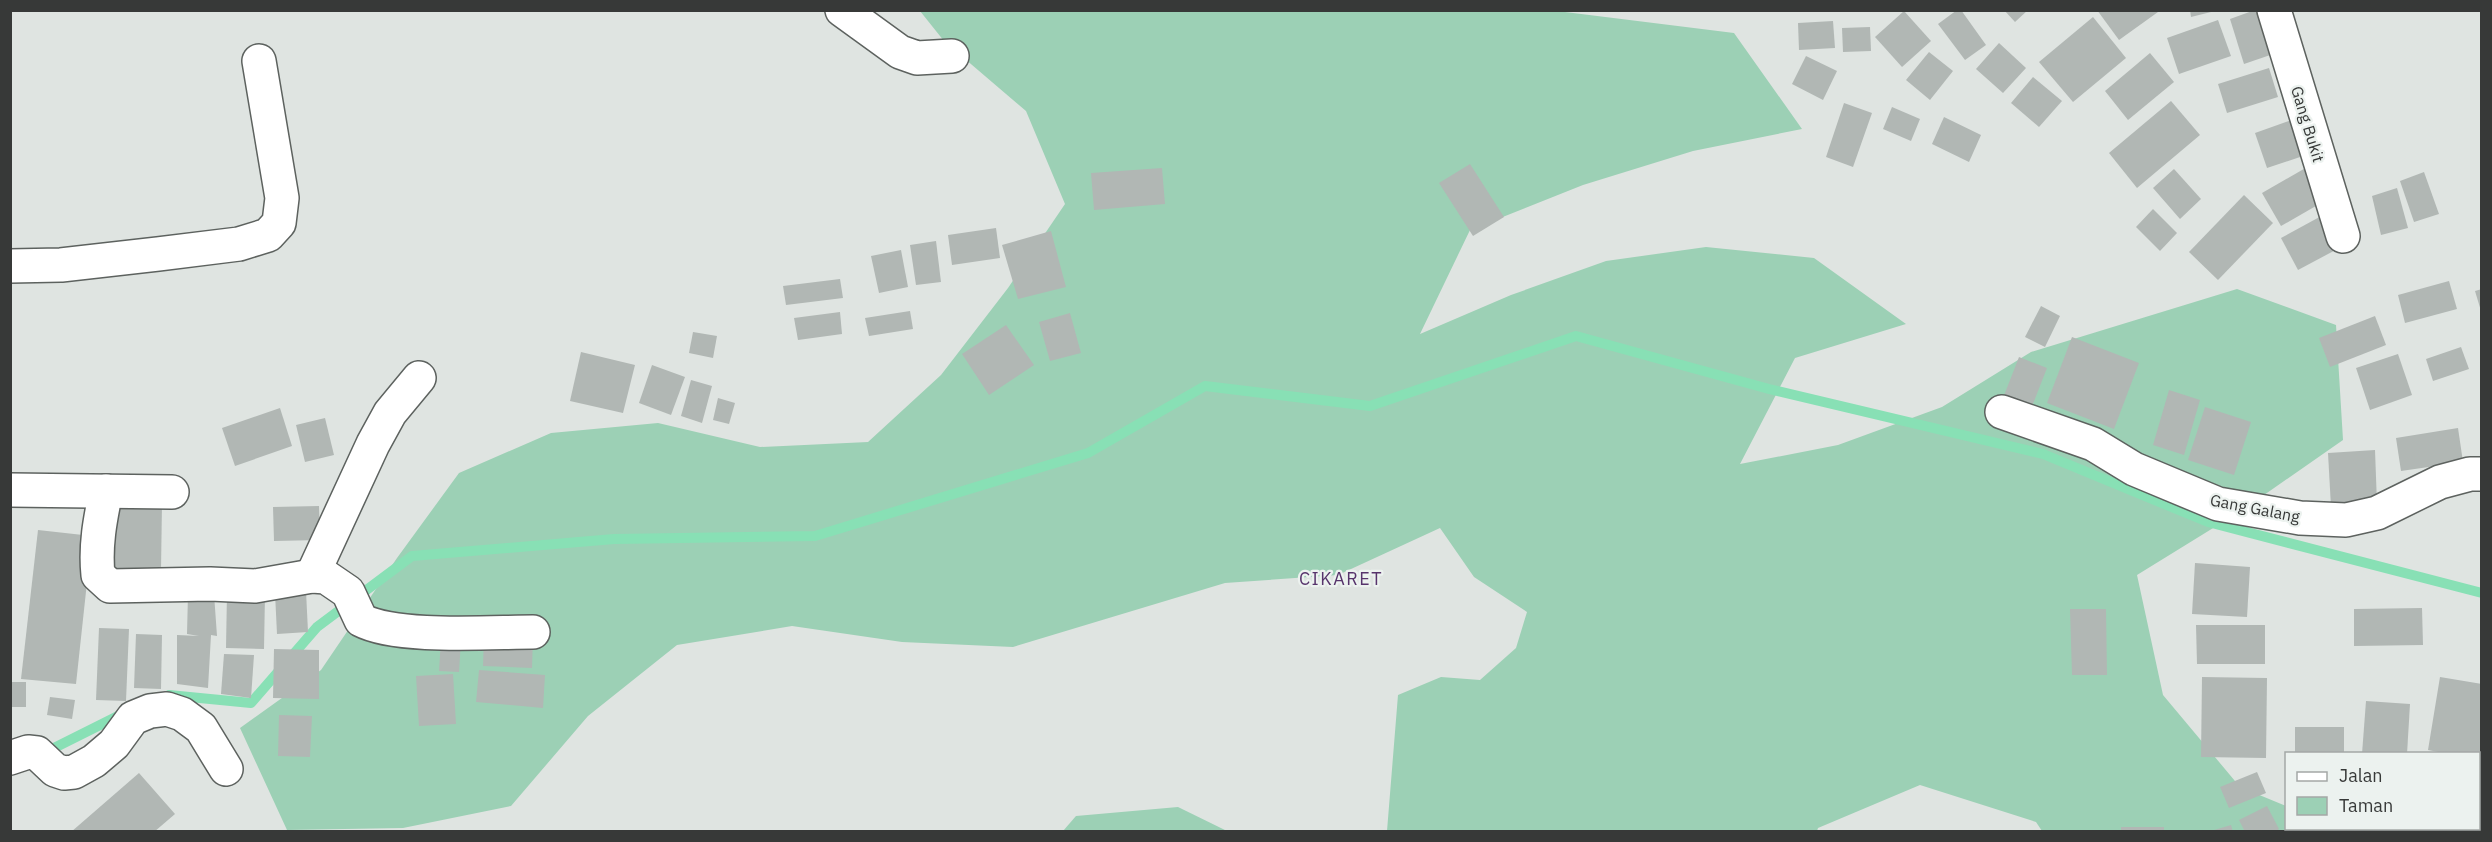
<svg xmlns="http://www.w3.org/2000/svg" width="2492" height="842" font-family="'IBM Plex Sans',sans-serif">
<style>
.green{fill:#9cd0b5}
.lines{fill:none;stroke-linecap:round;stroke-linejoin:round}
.stream{stroke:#88e0b5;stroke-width:10}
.building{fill:#b1b7b4}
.minor-casing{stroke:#5d625f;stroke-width:36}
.minor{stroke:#fff;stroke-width:33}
.labels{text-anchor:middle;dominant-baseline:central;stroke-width:4.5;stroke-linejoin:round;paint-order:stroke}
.street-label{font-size:16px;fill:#373938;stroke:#ecf2ef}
.neighbourhood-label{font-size:18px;letter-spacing:1.5px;fill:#57346c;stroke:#ecf2ef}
</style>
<rect width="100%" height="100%" fill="#dfe4e1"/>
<!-- green -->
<g class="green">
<path d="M1549,10L1734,33L1802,129L1693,151L1583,185L1470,230L1420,334L1511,295L1606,261L1706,247L1814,258L1906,324L1795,358L1740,464L1838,445L1942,407L2031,352L2237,289L2336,325L2343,440L2244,509L2137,575L2163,695L2240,787L2286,806V828H2478L2479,802H2481L2482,831H2042L2036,822L1920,785L1818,828L1817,831H1387L1398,695L1441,677L1480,680L1516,648L1527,612L1474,577L1440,528L1338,575L1225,583L1013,647L902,642L792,626L677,645L588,716L511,806L403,828L287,830L240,728L321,670L397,558L459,473L551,433L658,423L760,447L868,442L941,375L1008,288L1065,204L1026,111L944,41L920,11Z"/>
<path d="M1178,807L1227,831H1063L1076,816Z"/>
</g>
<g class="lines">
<!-- stream -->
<g class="stream">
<path d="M169,695L251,703L317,627L412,556L614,539L815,536L1088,453L1205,386L1370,406L1576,336L1769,389L2043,454L2208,522L2482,593"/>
<path d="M44,753L124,713"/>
</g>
</g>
<!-- building -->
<g class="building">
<path d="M1957,10H1961L1986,45L1965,60L1938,24Z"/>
<path d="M2004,10H2028L2015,22Z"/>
<path d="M2097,10H2156L2158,12L2119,40Z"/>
<path d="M2190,10H2215V11L2191,17Z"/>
<path d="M2255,10H2268L2282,51L2244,64L2230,19Z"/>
<path d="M1904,11L1931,41L1902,67L1875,37Z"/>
<path d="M2093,17L2126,58L2073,102L2039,62Z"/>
<path d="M2218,20L2231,56L2179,74L2167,38Z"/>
<path d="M1833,21L1835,48L1799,50L1798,23Z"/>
<path d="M1870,27L1871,51L1843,52L1842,28Z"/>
<path d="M1999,43L2026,68L2003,93L1976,69Z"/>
<path d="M1929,52L1953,71L1930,100L1906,80Z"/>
<path d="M2150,53L2174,82L2128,120L2105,91Z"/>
<path d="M1806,56L1837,71L1823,100L1792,84Z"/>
<path d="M2269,68L2278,97L2227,113L2218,84Z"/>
<path d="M2033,77L2062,101L2039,127L2011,103Z"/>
<path d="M2171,101L2200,135L2137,188L2109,153Z"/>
<path d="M1844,103L1872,113L1853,167L1826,157Z"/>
<path d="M1892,107L1920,119L1911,141L1883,129Z"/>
<path d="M1944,117L1981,135L1969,162L1932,144Z"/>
<path d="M2300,117L2312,153L2267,168L2255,133Z"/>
<path d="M1470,164L1504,217L1473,236L1439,183Z"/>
<path d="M2309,166L2328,199L2281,226L2262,193Z"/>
<path d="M1162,168L1165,204L1094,210L1091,173Z"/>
<path d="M2174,169L2201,199L2180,219L2153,188Z"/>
<path d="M2424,172L2439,214L2414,222L2400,181Z"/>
<path d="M2397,188L2408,228L2381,235L2372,196Z"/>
<path d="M2244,195L2273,223L2218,280L2189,252Z"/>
<path d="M2153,209L2177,233L2160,251L2136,227Z"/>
<path d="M2325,214L2343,246L2298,270L2281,238Z"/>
<path d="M996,228L1000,258L952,265L948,235Z"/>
<path d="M1051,231L1066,287L1018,299L1002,245Z"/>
<path d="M936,241L941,282L916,285L910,245Z"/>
<path d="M901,250L908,287L879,293L871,256Z"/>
<path d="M840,279L843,298L786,305L783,286Z"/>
<path d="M2449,281L2457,309L2405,323L2398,295Z"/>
<path d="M2482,289V311H2481L2475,291Z"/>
<path d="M2041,306L2060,316L2045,347L2025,337Z"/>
<path d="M910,311L913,329L869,336L865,318Z"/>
<path d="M840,312L842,334L798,340L794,318Z"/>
<path d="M1070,313L1081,353L1050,361L1039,322Z"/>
<path d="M2375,316L2386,345L2330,367L2319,338Z"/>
<path d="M1006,325L1034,365L989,395L962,354Z"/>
<path d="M693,332L717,336L713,358L689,353Z"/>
<path d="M2072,337L2139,363L2114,429L2047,403Z"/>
<path d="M2461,347L2469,369L2433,381L2426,359Z"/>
<path d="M581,352L635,365L623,413L570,401Z"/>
<path d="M2398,354L2412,395L2370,410L2356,368Z"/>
<path d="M2019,357L2047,368L2031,409L2003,398Z"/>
<path d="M652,365L685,377L671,415L639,403Z"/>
<path d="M691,380L712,386L702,423L681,416Z"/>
<path d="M2169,390L2200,400L2184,455L2153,445Z"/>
<path d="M718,398L735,403L729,424L713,420Z"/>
<path d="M2205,407L2251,422L2234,475L2188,460Z"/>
<path d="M280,408L292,446L235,466L222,428Z"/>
<path d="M325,418L334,455L305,462L296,425Z"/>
<path d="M2458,428L2463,462L2401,471L2396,438Z"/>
<path d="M2375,450L2377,504L2331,507L2328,453Z"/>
<path d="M115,502L162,503L161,570L114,568Z"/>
<path d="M319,506L320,540L274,541L273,507Z"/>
<path d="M38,530L92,536L76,684L21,679Z"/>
<path d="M2195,563L2250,567L2247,617L2192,614Z"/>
<path d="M306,591L308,632L277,634L275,593Z"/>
<path d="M227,592L265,594L264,649L226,648Z"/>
<path d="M188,594H214L217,636L211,635L208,688L177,684V635L199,636L187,634Z"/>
<path d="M2422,608L2423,645L2354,646V609Z"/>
<path d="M2070,609H2106L2107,675H2072Z"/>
<path d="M2196,625H2265V664H2197Z"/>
<path d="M99,628L129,629L126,701L96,700Z"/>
<path d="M136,634L162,635L161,689L134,688Z"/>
<path d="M484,634L533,636L532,668L483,666Z"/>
<path d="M441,639L461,640L459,672L439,671Z"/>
<path d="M274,649L319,650V699L273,698Z"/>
<path d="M224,654L254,655L251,698L221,694Z"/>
<path d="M479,670L545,675L543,708L476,702Z"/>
<path d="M453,674L456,724L419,726L416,676Z"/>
<path d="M2202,677L2267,678L2266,758L2201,757Z"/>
<path d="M2440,677L2482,684V759L2478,758V754H2448L2428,750Z"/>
<rect x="10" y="682" width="16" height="25"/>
<path d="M50,697L75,700L72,719L47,715Z"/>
<path d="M2366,701L2410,704L2407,754H2362Z"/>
<path d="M279,715L312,716L310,757L278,756Z"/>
<rect x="2295" y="727" width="49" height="27"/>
<path d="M2257,772L2266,793L2229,808L2220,787Z"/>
<path d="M139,773L175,814L154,832H71Z"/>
<path d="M2267,806L2279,829L2275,832H2245L2239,820Z"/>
<path d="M2478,820L2482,821V832H2475L2476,828H2478Z"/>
<path d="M2231,825L2233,832H2211V831Z"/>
<rect x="2121" y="827" width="43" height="5"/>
<path d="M2298,828L2322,830V832H2298Z"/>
<path d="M2439,828H2461L2462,832H2439Z"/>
</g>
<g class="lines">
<defs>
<g id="minor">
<path d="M842,10L900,52L917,58L952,56"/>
<path d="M2274,10L2343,236"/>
<path d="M10,266L61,265L158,254L239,244L268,235L279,223L282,198L259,61"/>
<path d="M2002,412L2093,444L2134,469L2218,504L2300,518L2346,520L2377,513L2440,482L2470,474H2482"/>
<path d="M10,490L172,492"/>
<path d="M106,491C100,520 95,546 98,575L110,586L210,584L255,586L312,576L326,577L348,592L361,620C397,639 490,632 533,632"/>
<path d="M312,576L373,444L390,413L419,378"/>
<path d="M10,758L28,752L37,753L55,770L64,773L74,772L94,761L114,744L133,718L150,711L167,709L182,714L201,728L226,769"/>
</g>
</defs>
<!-- minor casing -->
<use href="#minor" class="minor-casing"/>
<!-- minor -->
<use href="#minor" class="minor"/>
</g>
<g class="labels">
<!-- street labels -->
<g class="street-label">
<text transform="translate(2308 124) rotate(73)">Gang Bukit</text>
<text transform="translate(2255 508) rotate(11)">Gang Galang</text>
</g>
<!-- neighbourhood labels -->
<g class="neighbourhood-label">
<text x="1341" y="578">CIKARET</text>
</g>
</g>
<!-- border -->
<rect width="2492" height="842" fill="none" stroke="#373938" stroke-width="24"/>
<!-- legend -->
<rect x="2285" y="752" width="195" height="78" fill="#ecf2ef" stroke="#a4a8a6" stroke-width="1.5"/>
<rect x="2297" y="772" width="30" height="9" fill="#ffffff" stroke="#a4a8a6" stroke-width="1.5"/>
<text x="2339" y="782" font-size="18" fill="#373938">Jalan</text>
<rect x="2297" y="797" width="30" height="18" fill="#9cd0b5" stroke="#a4a8a6" stroke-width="1.5"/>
<text x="2339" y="812" font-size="18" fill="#373938">Taman</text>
</svg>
